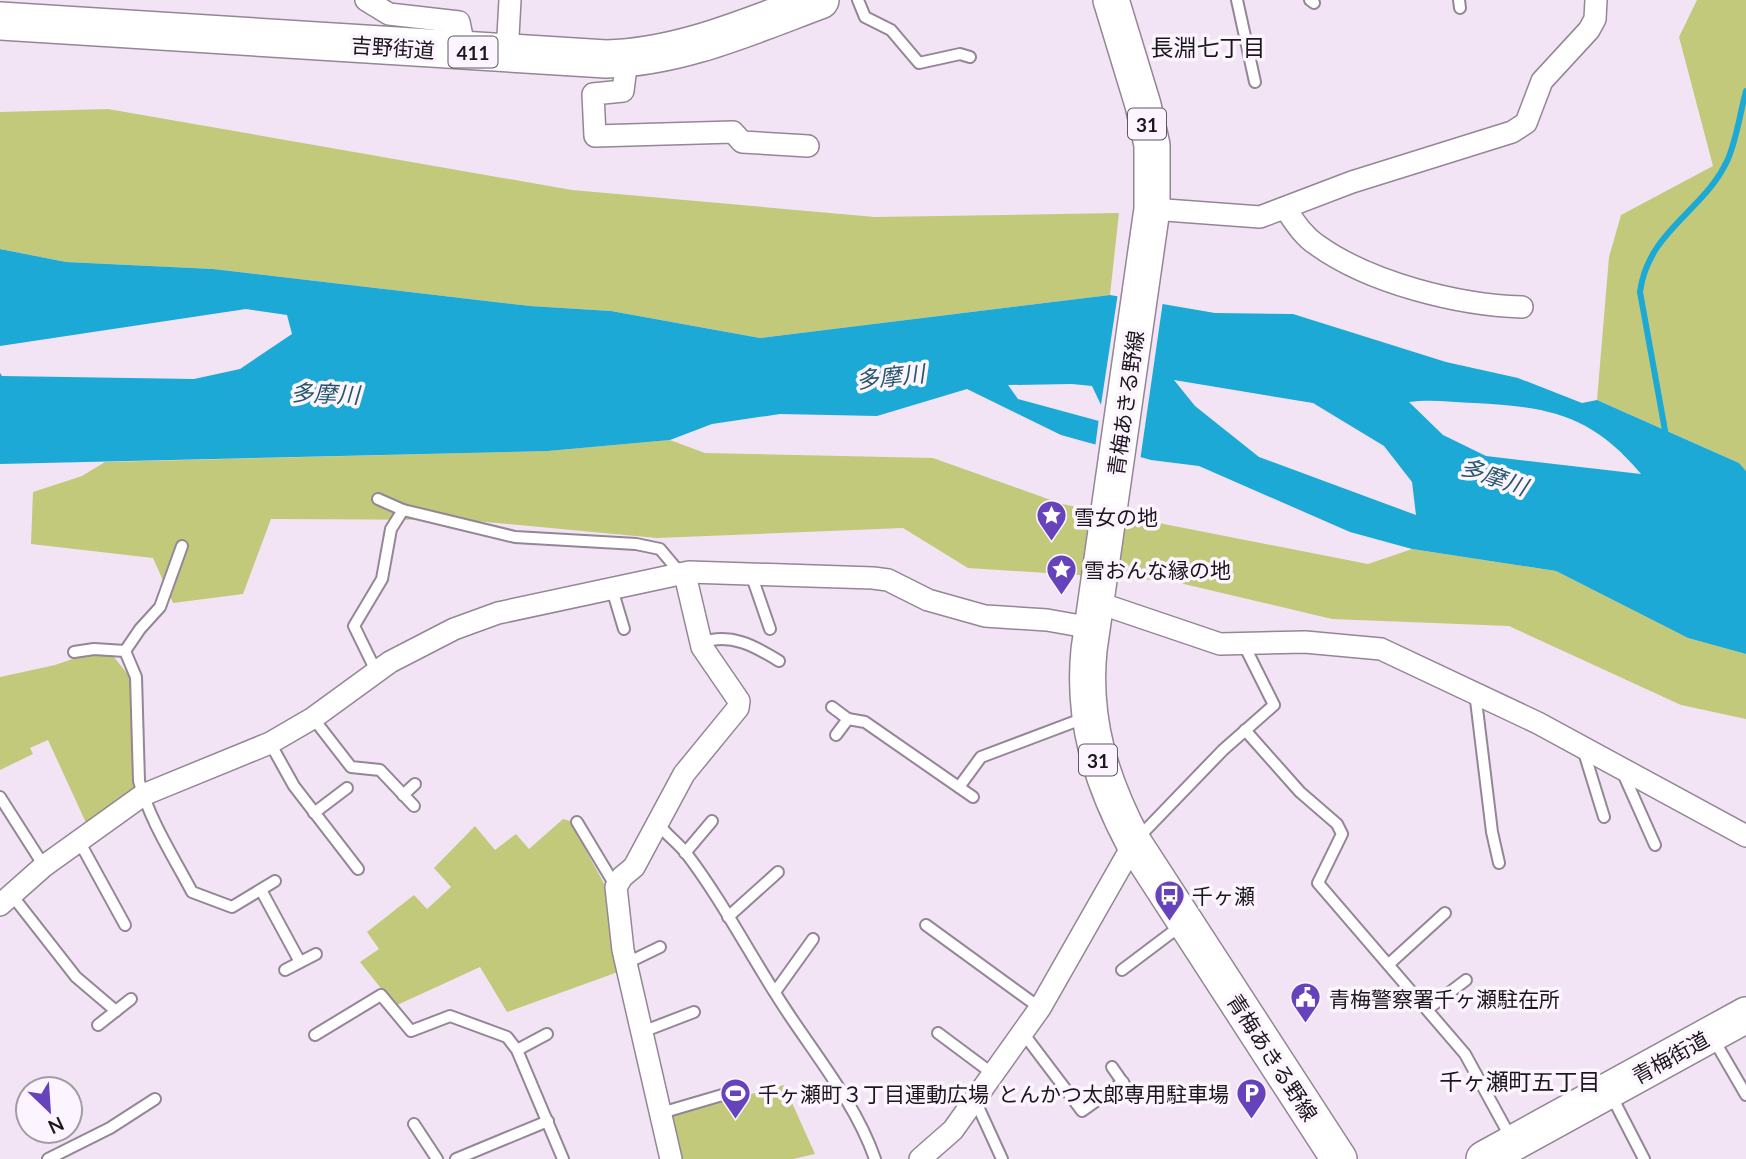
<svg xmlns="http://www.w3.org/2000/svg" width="1746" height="1159" font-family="Lato,'Noto Sans JP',sans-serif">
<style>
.green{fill:#c3c97a}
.water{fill:#1ca9d6;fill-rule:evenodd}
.pier{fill:#f3e4f5}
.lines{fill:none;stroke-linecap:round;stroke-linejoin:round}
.stream{stroke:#1ca9d6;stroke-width:6}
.service-casing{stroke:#938695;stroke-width:14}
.minor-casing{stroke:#938695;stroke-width:24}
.primary-casing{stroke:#938695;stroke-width:38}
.trunk-casing{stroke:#938695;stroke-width:40}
.service{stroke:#fff;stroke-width:10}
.minor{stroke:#fff;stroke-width:21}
.primary{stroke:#fff;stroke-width:35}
.trunk{stroke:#fff;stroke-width:37}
.labels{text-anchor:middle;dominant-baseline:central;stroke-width:7;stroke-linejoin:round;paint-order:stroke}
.shield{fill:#fcf4fe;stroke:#5f5960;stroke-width:2}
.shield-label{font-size:19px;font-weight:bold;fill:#1c171d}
.street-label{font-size:21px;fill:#1c171d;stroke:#fcf4fe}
.poi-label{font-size:21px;fill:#1c171d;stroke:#fcf4fe;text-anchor:start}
.neighbourhood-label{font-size:23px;fill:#1c171d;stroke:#fcf4fe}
.water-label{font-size:23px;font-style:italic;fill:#25576b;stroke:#fcf4fe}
</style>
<rect width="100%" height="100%" fill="#f3e4f5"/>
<!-- green -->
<g class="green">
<path d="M1697,0H1746V471L1739,463L1597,400L1609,257L1621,215L1713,166L1679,37Z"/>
<path d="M108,109L572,190L875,217L1119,213L1110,295L760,338L611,311L530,306L213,269L66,262L0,249V112Z"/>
<path d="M670,440L705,453L933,458L1062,504L1368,564L1412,549L1556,571L1688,638L1746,654V719L1681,705L1509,626L1332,619L1171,581L968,568L903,528L657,538L464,520L271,519L243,594L173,603L153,558L31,544L33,492L82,476L105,462L548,451Z"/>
<path d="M93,652L113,656L130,677L132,688L135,792L88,827L48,740L30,748L33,754L0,770V677L55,665Z"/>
<path d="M563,819L570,821L607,889L618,972L507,1012L480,967L395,1006L360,962L379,949L367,932L414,895L427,909L451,887L434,868L475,826L495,850L516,834L529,849Z"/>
<path d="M784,1085L815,1154L793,1159H676L668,1123L672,1116Z"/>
</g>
<!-- water -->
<path class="water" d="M0,249L66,262L213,269L530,306L611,311L760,338L1110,295L1215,313L1293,314L1446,362L1518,378L1582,403L1597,400L1739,463L1746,471V654L1688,638L1556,571L1412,549L1350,532L1199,466L1151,460L1061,435L967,389L877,416L780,414L712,424L670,440L548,451L0,464V373L2,376L194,379L240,369L292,334L287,315L246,309L0,346ZM1174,380L1313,403L1384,446L1412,482L1416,515L1259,457L1195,406ZM1072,384L1092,386L1110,424L1018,399L1008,385ZM1409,402C1429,399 1453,402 1474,403C1548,407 1591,414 1641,474L1486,456L1443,435Z"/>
<!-- pier -->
<path class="pier" d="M1118,293L1163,301L1140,461L1095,448L1099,418L1104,419L1100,411Z"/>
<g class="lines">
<!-- stream -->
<path class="stream" d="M1666,436L1640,292C1648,230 1705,211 1728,159C1737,138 1740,113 1746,91"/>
<defs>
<g id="service">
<path d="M858,0L865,17L891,30L919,63L960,54L970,57"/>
<path d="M1237,0L1255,82"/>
<path d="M1310,0L1314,3"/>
<path d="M1459,0L1460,8"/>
<path d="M378,499L403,510L515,537L636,544L660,549L681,574"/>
<path d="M751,574L770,629"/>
<path d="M612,589L624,629"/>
<path d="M701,643C730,632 755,646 779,661"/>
<path d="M125,651L140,629L160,607L182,546"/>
<path d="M74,652L94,649L125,651L136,677L139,781C150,821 173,856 192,892L232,907L275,881"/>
<path d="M376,671L354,626L382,579L391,529L403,510"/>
<path d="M1475,692L1492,832L1499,863"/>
<path d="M832,707L848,719L865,722L973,797"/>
<path d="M313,718L351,767L380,770L414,806"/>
<path d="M1245,730L1300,792L1337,824L1342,834L1318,883L1465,1054L1512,1140"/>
<path d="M836,735L848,719"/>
<path d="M270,743L294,786L358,869"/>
<path d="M1583,749L1604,817"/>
<path d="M1622,771L1655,845"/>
<path d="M959,787L981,757L1087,717"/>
<path d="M403,795L415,784"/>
<path d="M0,797L44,866"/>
<path d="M314,813L347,788"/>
<path d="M577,822L616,887"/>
<path d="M657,822C665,834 677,842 686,853C725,904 754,963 790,1016C820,1061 857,1107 875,1159"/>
<path d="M1138,838L1223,750L1274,705L1244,645"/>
<path d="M79,841L125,925"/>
<path d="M685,853L712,821"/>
<path d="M261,890L300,962"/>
<path d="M11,894L76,977L116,1011"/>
<path d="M728,917L778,872"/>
<path d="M926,925L1040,1008"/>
<path d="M627,963L660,947"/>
<path d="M1389,964L1445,913"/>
<path d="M285,970L316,954"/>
<path d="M1122,970L1183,924"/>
<path d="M775,992L813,939"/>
<path d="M1429,1008L1466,980"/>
<path d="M98,1025L131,999"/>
<path d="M642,1032L694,1012"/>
<path d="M938,1033L993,1074"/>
<path d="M1023,1033L1082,1111L1123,1082"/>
<path d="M315,1035L381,995L411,1031L450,1016L507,1037L517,1050L563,1159"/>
<path d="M1714,1040L1746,1095"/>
<path d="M517,1050L547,1034"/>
<path d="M1112,1067L1135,1100"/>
<path d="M1610,1093L1644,1159"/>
<path d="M975,1100L1002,1159"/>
<path d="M661,1113L736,1091"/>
<path d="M414,1124L437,1159"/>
<path d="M48,1159L110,1128L155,1099"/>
<path d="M456,1159L548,1121"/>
</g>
<g id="minor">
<path d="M366,0L389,14L459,22L465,51"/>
<path d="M507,54L510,0"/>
<path d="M627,59L623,91L593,94L595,136L733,132L742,142L808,146"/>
<path d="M1285,208C1294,221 1303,236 1317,245C1370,283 1458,305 1522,307"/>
<path d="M1152,209L1260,217L1352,182L1512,132L1526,123L1542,81L1589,30L1595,19L1596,0"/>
<path d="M1096,602L1220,644L1305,642L1381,649L1538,723L1746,836"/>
<path d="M0,905L44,866L143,795L270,743L313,718L390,662L454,629L498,613L689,572L873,578L888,580L928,600L985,616L1047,620L1092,628"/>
<path d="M671,1159L623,950L616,887L622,877L634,867L684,774L738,708L739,701L702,647L686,579L681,574"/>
<path d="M920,1159L953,1130L1040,1008L1134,843"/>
</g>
<g id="primary">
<path d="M1111,0L1143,105L1152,145V209L1089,650C1082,720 1101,781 1134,843L1339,1159"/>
<path d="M1484,1159L1746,1015"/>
</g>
<path id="trunk" d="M0,21L606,59C681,57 750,26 820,0"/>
</defs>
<!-- service casing -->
<use href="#service" class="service-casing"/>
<!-- minor casing -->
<use href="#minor" class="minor-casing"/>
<!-- primary casing -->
<use href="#primary" class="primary-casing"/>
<!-- trunk casing -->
<use href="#trunk" class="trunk-casing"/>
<!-- service -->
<use href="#service" class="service"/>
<!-- minor -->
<use href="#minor" class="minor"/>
<!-- primary -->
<use href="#primary" class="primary"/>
<!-- trunk -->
<use href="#trunk" class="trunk"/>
</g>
<!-- icons -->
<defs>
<symbol id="sight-pin" viewBox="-11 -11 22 30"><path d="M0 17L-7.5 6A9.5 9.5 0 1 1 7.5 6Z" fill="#6643bb" stroke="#fcf4fe"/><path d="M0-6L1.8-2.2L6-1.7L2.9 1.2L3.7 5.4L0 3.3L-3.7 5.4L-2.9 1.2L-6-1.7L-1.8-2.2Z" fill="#fff"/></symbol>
<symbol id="bus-pin" viewBox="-11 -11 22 30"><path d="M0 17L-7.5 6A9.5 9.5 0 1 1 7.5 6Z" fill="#6643bb" stroke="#fcf4fe"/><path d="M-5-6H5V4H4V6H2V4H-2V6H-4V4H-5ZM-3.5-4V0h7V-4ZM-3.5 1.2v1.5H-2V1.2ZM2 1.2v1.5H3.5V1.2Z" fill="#fff"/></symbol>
<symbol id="civic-pin" viewBox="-11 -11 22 30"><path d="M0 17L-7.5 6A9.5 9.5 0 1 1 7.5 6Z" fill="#6643bb" stroke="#fcf4fe"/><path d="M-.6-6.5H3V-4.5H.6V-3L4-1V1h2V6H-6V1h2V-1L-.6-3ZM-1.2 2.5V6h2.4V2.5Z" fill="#fff"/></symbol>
<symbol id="stadium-pin" viewBox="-11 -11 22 30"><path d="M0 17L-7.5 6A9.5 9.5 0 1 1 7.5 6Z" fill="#6643bb" stroke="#fcf4fe"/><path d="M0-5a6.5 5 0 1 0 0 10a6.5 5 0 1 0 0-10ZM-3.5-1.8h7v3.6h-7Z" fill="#fff"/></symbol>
<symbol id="parking-pin" viewBox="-11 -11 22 30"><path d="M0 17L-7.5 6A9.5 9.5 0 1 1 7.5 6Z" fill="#6643bb" stroke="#fcf4fe"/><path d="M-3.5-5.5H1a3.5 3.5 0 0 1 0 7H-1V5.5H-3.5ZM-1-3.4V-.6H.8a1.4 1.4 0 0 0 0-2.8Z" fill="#fff"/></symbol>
</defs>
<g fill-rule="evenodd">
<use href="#sight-pin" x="1034" y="498" width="35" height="47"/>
<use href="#sight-pin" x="1044" y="552" width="35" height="47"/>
<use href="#bus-pin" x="1152" y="878" width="35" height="47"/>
<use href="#civic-pin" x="1288" y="980" width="35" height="47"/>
<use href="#stadium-pin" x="718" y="1076" width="35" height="47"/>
<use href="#parking-pin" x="1234" y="1076" width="35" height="47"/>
</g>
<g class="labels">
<!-- shield labels -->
<g class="shield">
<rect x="448.5" y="36.5" width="49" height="31" rx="5"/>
<rect x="1128" y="108.5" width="38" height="31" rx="5"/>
<rect x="1079" y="744.5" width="38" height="31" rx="5"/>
</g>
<g class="shield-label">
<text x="473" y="52">411</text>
<text x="1147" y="124">31</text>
<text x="1098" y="760">31</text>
</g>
<!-- street labels -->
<g class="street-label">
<text transform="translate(393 47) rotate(4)">吉野街道</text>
<text transform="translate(1125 403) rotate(-82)">青梅あきる野線</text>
<text transform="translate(1273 1057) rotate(57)">青梅あきる野線</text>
<text transform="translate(1670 1057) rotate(-29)">青梅街道</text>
</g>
<!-- poi labels -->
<g class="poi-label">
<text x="1074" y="516">雪女の地</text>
<text x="1084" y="569">雪おんな縁の地</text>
<text x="1192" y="895">千ヶ瀬</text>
<text x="1329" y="998">青梅警察署千ヶ瀬駐在所</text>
<text x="758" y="1093">千ヶ瀬町３丁目運動広場</text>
<text x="1229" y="1093" text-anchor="end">とんかつ太郎専用駐車場</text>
</g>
<!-- neighbourhood labels -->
<g class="neighbourhood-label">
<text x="1208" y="47">長淵七丁目</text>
<text x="1520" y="1081">千ヶ瀬町五丁目</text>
</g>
<!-- water labels -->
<g class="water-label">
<text transform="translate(890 376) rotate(-6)">多摩川</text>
<text transform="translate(325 393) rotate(2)">多摩川</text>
<text transform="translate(1494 476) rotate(19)">多摩川</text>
</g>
</g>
<!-- north arrow -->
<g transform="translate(49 1110) rotate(155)"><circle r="33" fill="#fcf4fe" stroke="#a29ca4" stroke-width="2"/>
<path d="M0-5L12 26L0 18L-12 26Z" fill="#6643bb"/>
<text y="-10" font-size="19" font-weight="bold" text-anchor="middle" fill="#1c171d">N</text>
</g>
</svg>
